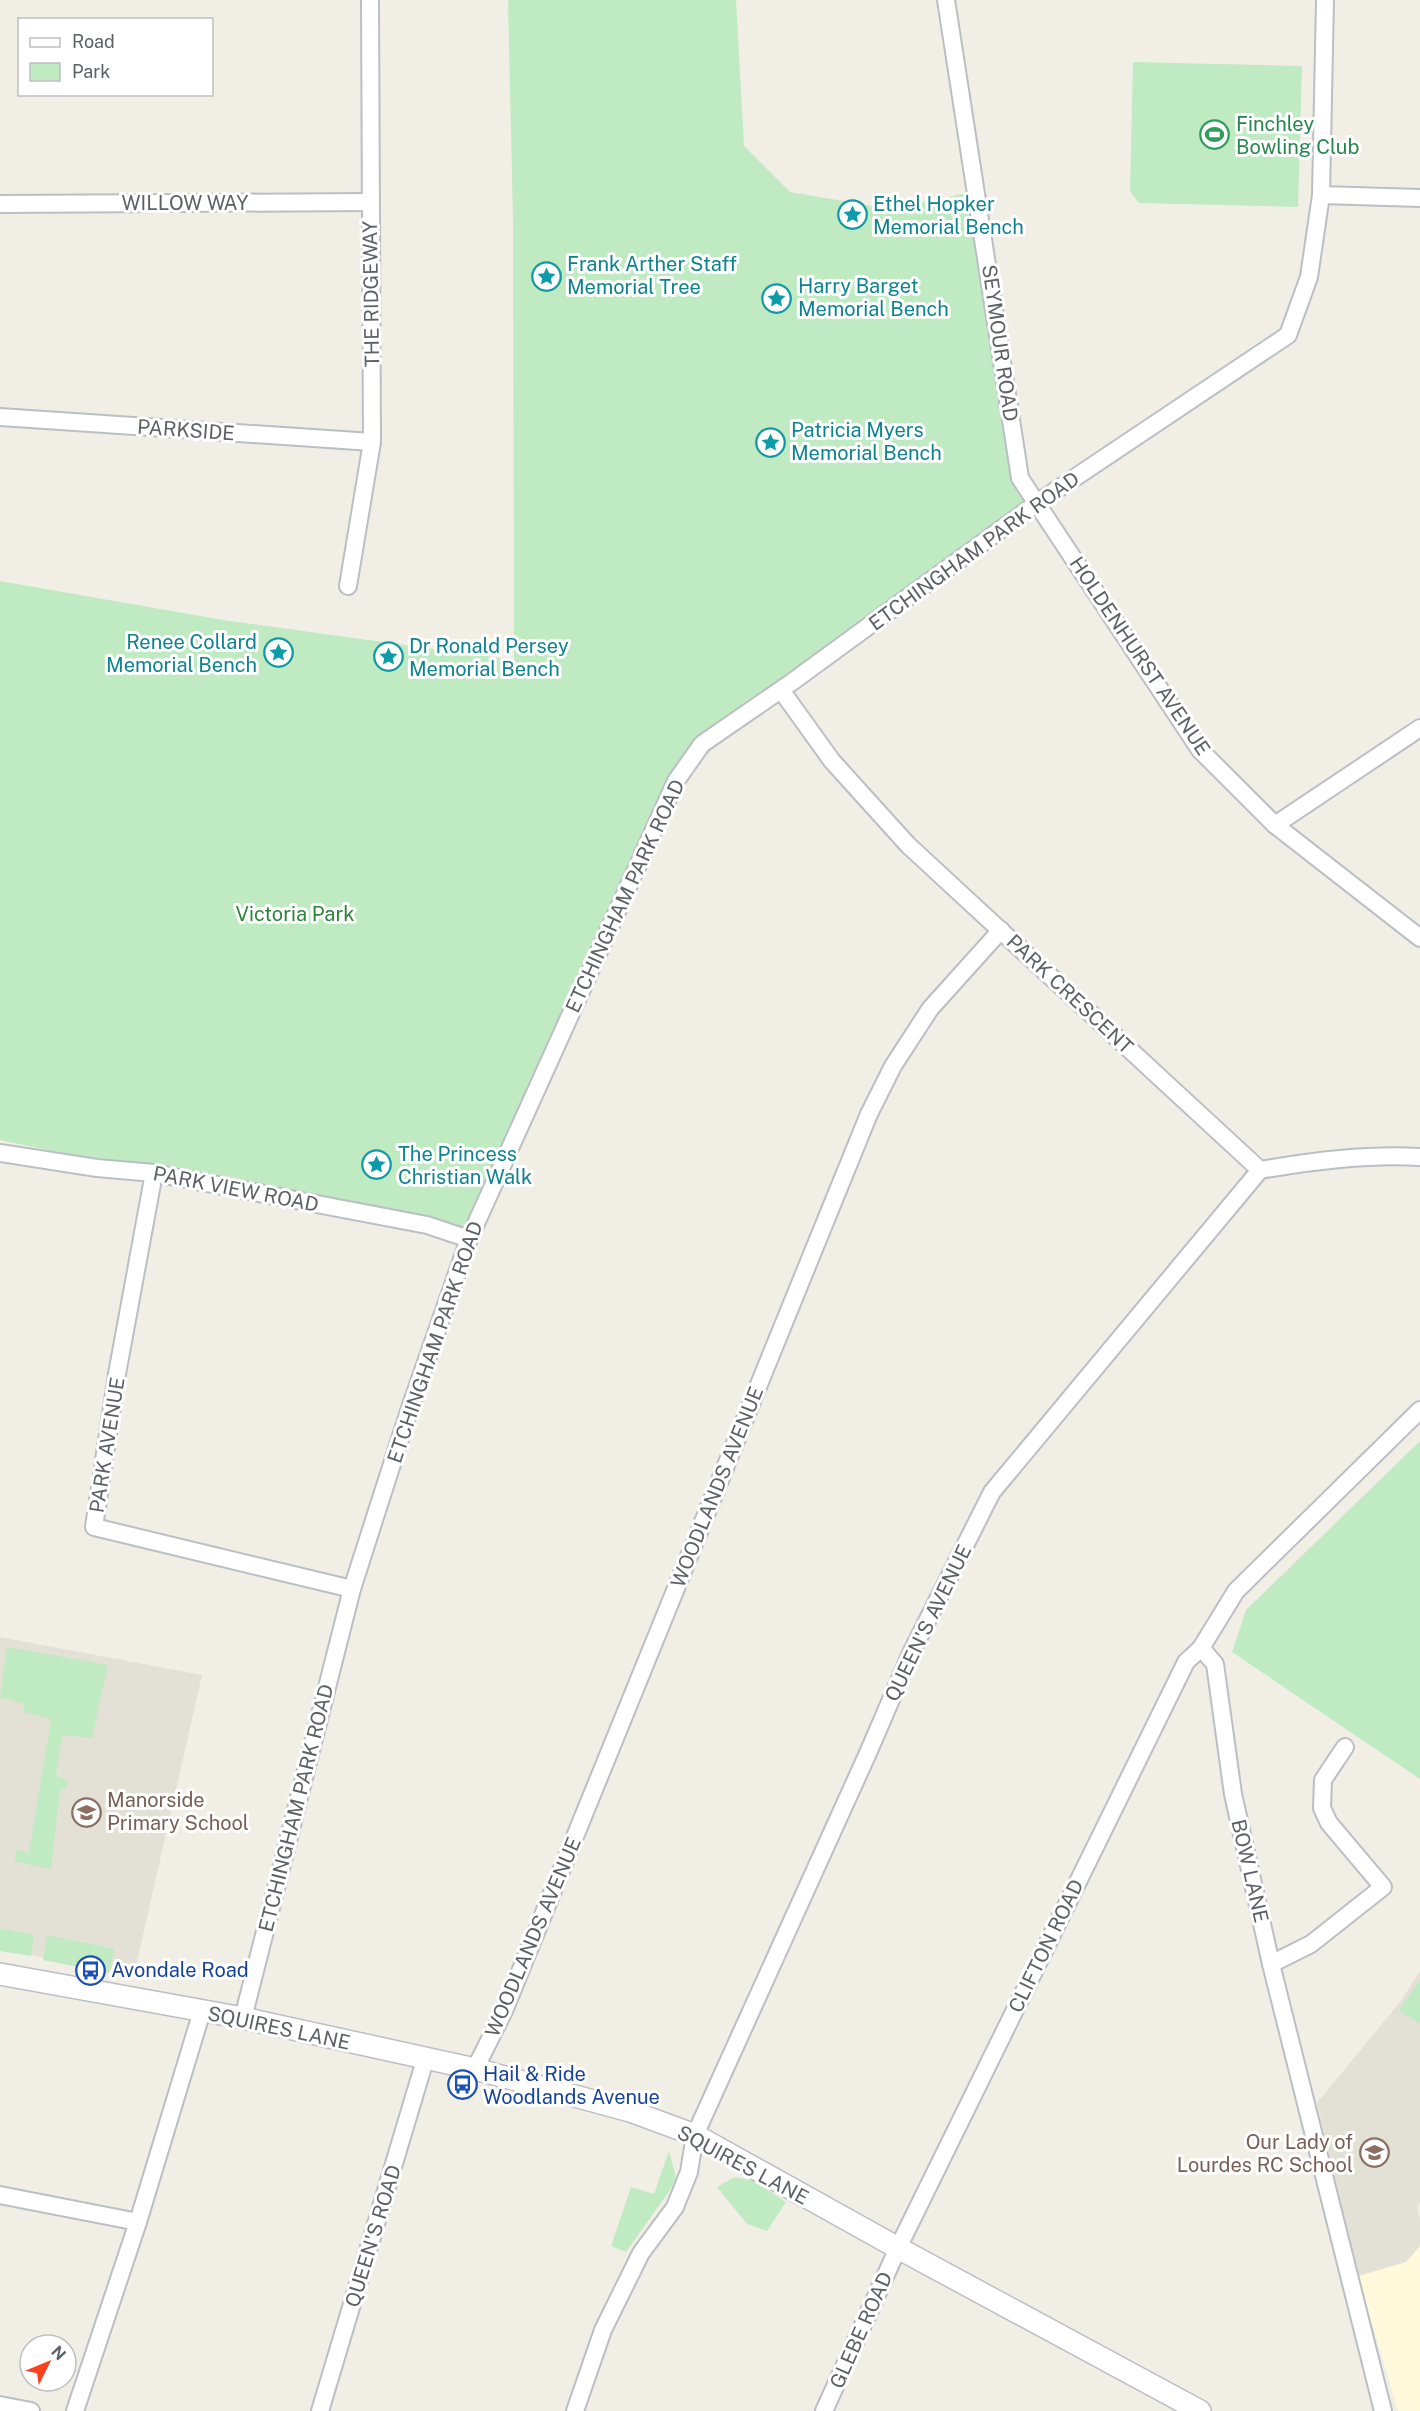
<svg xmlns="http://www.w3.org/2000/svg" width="1420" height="2411" font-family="'Public Sans',sans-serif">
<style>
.commercial{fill:#fff9db}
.education{fill:#e3e1d5}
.green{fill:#bfeac2}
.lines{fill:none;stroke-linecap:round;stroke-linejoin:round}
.minor-casing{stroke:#bcbec5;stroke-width:20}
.tertiary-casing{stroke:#bcbec5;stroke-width:24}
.minor{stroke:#fff;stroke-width:16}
.tertiary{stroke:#fff;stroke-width:21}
.labels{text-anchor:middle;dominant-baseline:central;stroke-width:6;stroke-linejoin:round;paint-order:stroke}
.leisure-label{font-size:20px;fill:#27864d;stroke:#fff;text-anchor:start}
.street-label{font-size:20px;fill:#5c6067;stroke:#fff}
.culture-label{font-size:20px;fill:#0d838f;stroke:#fff;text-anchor:start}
.park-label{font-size:20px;fill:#2c8637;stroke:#fff}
.education-label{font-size:20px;fill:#785e54;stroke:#fff;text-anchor:start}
.transit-label{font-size:20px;fill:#164399;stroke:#fff;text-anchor:start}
</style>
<rect width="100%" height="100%" fill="#f1efe5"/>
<!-- commercial -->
<path class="commercial" d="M1420,2246V2411H1398L1358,2276L1406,2262Z"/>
<!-- education -->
<g class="education">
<path d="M0,1637L202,1675L134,1975L0,1949Z"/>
<path d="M1420,1971V2202L1417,2206L1420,2220V2246L1406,2262L1358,2276L1317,2103L1400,2002Z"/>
</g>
<!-- green -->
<g class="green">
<path d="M508,0H736L744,146L790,192L890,209L977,191L1020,480L1035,503L784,686L677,781L469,1239L0,1140V581L223,620L514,660L513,221Z"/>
<path d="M1133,62L1302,66L1298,207L1139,203L1130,191Z"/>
<path d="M1420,1441V1779L1232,1652L1246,1610Z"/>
<path d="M7,1647L108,1665L92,1738L62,1735L56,1776L68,1780L66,1789H60L51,1869L15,1862L16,1850L29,1853L51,1719L24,1712V1704L0,1697Z"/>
<path d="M0,1928L34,1935L31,1956L0,1951Z"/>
<path d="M47,1935L114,1949L109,1973L43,1960Z"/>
<path d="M1420,1980V2024L1399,2010Z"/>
<path d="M669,2151L676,2178L670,2190L626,2252L611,2246L631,2187L654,2194Z"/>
<path d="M735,2177L754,2181L786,2202L767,2231L747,2224L717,2187Z"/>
</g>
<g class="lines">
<defs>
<g id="minor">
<path d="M946,0L1020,478L1200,750L1275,825L1420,938"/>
<path d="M1321,195L1420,198"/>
<path d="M0,204L370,202"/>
<path d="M0,417L372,442"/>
<path d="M348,586L372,442L370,0"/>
<path d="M781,690L832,761L908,845L1260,1170C1313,1161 1366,1154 1420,1157"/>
<path d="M1275,825L1420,728"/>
<path d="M0,1153L97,1168L154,1173L427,1225L469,1239"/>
<path d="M154,1173L117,1374L94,1527L352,1589"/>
<path d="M1271,1964L1311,1944L1383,1887L1329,1823L1322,1808L1323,1780L1345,1747"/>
<path d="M243,2018L352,1589L409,1411L469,1239L676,781L702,744L792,682L1037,503L1288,335L1309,277L1321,195L1325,0"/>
<path d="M475,2069L504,2011L869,1114L893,1066L930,1009L1001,930"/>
<path d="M0,2195L138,2222"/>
<path d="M0,2405L31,2411"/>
<path d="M75,2411L138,2222L202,2011"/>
<path d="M320,2411L425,2060"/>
<path d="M575,2411L603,2330L641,2253L675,2207L689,2172L695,2135L868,1753L912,1651L992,1492L1260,1170"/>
<path d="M824,2411L898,2248L1186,1662L1201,1648"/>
<path d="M1383,2411L1271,1964L1233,1794L1215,1664L1201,1648L1236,1591L1420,1410"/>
</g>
<path id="tertiary" d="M0,1974L243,2018L475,2069L630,2111L695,2135L898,2248L1200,2411"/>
</defs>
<!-- minor casing -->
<use href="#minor" class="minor-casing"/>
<!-- tertiary casing -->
<use href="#tertiary" class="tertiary-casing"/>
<!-- minor -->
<use href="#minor" class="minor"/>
<!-- tertiary -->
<use href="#tertiary" class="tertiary"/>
</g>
<!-- icons -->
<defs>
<symbol id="stadium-ring" viewBox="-11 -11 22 22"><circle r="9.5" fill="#fff" stroke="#2e9e5b" stroke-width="1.5"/><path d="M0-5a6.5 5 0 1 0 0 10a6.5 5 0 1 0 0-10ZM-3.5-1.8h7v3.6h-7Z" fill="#2e9e5b"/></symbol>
<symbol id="sight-ring" viewBox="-11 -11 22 22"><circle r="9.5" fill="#fff" stroke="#0f9aa8" stroke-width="1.5"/><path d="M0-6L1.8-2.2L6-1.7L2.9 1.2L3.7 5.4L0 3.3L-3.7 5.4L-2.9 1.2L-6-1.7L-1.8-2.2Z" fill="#0f9aa8"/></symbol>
<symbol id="school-ring" viewBox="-11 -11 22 22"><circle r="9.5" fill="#fff" stroke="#8d6e63" stroke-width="1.5"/><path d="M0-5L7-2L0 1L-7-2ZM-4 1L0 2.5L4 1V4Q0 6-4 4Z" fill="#8d6e63"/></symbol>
<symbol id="bus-ring" viewBox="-11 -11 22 22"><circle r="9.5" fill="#fff" stroke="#1a4fb4" stroke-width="1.5"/><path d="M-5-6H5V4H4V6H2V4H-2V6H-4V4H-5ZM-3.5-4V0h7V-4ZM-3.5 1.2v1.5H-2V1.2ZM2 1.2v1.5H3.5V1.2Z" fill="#1a4fb4"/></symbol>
</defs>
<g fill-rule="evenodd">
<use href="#stadium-ring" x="1198" y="118" width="33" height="33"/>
<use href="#sight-ring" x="836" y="198" width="33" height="33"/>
<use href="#sight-ring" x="530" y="260" width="33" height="33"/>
<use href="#sight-ring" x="760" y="282" width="33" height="33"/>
<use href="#sight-ring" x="754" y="426" width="33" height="33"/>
<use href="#sight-ring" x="262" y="636" width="33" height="33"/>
<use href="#sight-ring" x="372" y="640" width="33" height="33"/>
<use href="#sight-ring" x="360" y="1148" width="33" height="33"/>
<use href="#school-ring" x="70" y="1796" width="33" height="33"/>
<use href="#bus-ring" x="74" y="1954" width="33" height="33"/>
<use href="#bus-ring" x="446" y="2068" width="33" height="33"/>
<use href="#school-ring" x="1358" y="2136" width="33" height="33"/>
</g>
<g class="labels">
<!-- leisure labels -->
<g class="leisure-label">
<text x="1236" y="124">Finchley<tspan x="1236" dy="23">Bowling Club</tspan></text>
</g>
<!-- street labels -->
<g class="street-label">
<text x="185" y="203">WILLOW WAY</text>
<text transform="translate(371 294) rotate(-91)">THE RIDGEWAY</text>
<text transform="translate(1000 343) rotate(82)">SEYMOUR ROAD</text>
<text transform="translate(186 430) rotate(4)">PARKSIDE</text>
<text transform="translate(974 551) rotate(-36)">ETCHINGHAM PARK ROAD</text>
<text transform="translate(1140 656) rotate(56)">HOLDENHURST AVENUE</text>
<text transform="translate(625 896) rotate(-65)">ETCHINGHAM PARK ROAD</text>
<text transform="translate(1070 994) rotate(43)">PARK CRESCENT</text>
<text transform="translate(236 1189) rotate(11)">PARK VIEW ROAD</text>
<text transform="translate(435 1342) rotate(-71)">ETCHINGHAM PARK ROAD</text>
<text transform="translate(107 1445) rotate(-81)">PARK AVENUE</text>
<text transform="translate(717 1487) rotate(-68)">WOODLANDS AVENUE</text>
<text transform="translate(928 1623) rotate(-64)">QUEEN'S AVENUE</text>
<text transform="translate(296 1808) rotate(-76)">ETCHINGHAM PARK ROAD</text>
<text transform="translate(1250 1871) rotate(77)">BOW LANE</text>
<text transform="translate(533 1937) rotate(-67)">WOODLANDS AVENUE</text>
<text transform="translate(1046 1946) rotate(-64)">CLIFTON ROAD</text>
<text transform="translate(279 2028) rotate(12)">SQUIRES LANE</text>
<text transform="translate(743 2165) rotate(28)">SQUIRES LANE</text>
<text transform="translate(373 2236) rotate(-73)">QUEEN'S ROAD</text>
<text transform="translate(861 2330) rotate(-66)">GLEBE ROAD</text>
</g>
<!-- culture labels -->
<g class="culture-label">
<text x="873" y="204">Ethel Hopker<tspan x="873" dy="23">Memorial Bench</tspan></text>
<text x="567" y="264">Frank Arther Staff<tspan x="567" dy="23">Memorial Tree</tspan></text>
<text x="798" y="286">Harry Barget<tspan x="798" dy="23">Memorial Bench</tspan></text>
<text x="791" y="430">Patricia Myers<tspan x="791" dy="23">Memorial Bench</tspan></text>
<text x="257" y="642" text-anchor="end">Renee Collard<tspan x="257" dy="23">Memorial Bench</tspan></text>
<text x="409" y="646">Dr Ronald Persey<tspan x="409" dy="23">Memorial Bench</tspan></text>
<text x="398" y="1154">The Princess<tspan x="398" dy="23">Christian Walk</tspan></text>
</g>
<!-- park labels -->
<g class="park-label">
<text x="295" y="914">Victoria Park</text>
</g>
<!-- education labels -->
<g class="education-label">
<text x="107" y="1800">Manorside<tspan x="107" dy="23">Primary School</tspan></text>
<text x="1353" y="2142" text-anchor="end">Our Lady of<tspan x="1353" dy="23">Lourdes RC School</tspan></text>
</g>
<!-- transit labels -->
<g class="transit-label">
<text x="111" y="1970">Avondale Road</text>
<text x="483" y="2074">Hail &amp; Ride<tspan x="483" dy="23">Woodlands Avenue</tspan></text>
</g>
</g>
<!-- legend -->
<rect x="18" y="18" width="195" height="78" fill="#ffffff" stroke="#bebfc2" stroke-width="1.5"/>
<rect x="30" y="38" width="30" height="9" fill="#ffffff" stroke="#bebfc2" stroke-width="1.5"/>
<text x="72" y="48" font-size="18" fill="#5c6067">Road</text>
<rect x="30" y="63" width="30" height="18" fill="#bfeac2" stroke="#bebfc2" stroke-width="1.5"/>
<text x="72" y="78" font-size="18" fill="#5c6067">Park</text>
<!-- north arrow -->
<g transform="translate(48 2363) rotate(47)"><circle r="28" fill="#ffffff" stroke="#bebfc2" stroke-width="1.5"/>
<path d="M0-4.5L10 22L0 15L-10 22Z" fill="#fb4120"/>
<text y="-9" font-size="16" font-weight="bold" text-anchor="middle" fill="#5c6067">N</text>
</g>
</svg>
